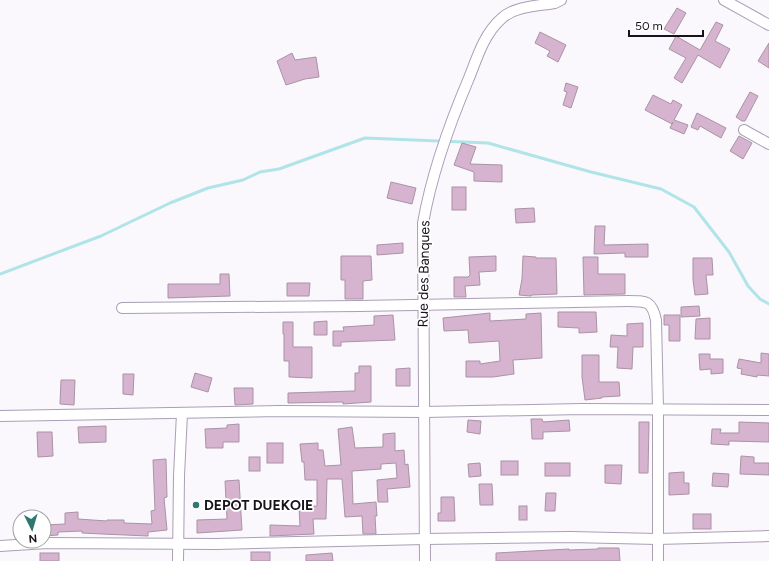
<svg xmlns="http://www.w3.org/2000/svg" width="769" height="561" font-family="Figtree,sans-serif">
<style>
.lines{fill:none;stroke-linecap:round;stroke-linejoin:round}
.stream{stroke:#afe4e8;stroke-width:3}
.building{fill:#d6b3cf;stroke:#aa93a5}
.minor-casing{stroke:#aa9fb6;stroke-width:12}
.minor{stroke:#fff;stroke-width:10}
.poi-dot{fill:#307770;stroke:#fff;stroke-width:1.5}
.labels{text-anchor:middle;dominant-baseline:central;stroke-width:3.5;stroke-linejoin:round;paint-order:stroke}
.street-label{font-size:14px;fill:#17131b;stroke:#fff}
.poi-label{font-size:14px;font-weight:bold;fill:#17131b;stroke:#fff;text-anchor:start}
</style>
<rect width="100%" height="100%" fill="#faf7fd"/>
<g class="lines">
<!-- stream -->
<path class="stream" d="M0,274L101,236L170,203L208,188L243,180L260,172L279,169L365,138L488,143L591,172L661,189L694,207L729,252L748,286L760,299L769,304"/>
</g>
<!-- building -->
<g class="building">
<path d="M677,8L686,13L674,34L664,29Z"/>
<path d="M716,22L723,25L715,41L730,49L720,68L698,55L682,83L674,78L686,58L669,49L676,36L700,50Z"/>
<path d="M540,32L566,45L558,62L547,56L550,51L535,43Z"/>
<path d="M769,43V68L758,61Z"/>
<path d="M292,53L295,60L316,57L319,77L305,79L286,85L277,61Z"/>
<path d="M566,83L578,87L571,108L563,105L567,92L564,91Z"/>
<path d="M750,92L758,96L745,121H742L736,117Z"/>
<path d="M653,95L671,104L673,100L682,105L674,120L688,125L684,134L670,128L673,122L672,124L645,110Z"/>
<path d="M697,113L726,128L721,138L700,126L698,130L691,127Z"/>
<path d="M739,136L752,143L743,159L730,151Z"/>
<path d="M462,143L476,147L470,164L502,165V182L474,181V172L454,165Z"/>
<path d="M391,182L416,188L412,204L387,198Z"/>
<rect x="452" y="187" width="14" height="23"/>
<path d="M534,208L535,222L516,223L515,209Z"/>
<path d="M595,226H605L604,245L648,244V257H625V253L594,254Z"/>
<path d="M403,243V253L377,255V245Z"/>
<path d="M341,256H371L372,280L363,281V299H345V280H341Z"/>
<path d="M496,256V271L479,272L480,285L465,286L466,297H454V277H468L470,275L469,257Z"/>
<path d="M523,256L536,257V258H556L557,294L532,295L531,296L519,295L522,279Z"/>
<path d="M583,257H598V274H625V294L584,295Z"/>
<path d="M693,258H712L713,275H706L708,294L695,295L693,280Z"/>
<path d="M220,274H229L230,296L168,298V284H220Z"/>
<path d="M287,283H310L309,296H287Z"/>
<path d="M699,306L700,316L681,317V307Z"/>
<path d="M558,312H596L597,332L579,333V328L558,327Z"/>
<path d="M490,313V321L526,319V314L541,313L542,358L513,360L514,374L493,377H466V361H480V364L500,361L499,341L469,343L468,330L444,331L443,318Z"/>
<path d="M393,315L395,340L341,342V346H333V331H344L343,327L374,325V316Z"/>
<path d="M664,315H680V341H669V325H664Z"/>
<path d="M710,318V339H695L696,319Z"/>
<path d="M327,321V335H314V322Z"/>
<path d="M283,322H293V347H312V378L289,377V361H284V334H283Z"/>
<path d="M643,323V347H633L632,369L617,368L618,347H610L611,335L627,336V324Z"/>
<path d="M761,353L769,354V376L757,375V377L741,374L742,369L737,368L739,359L761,363Z"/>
<path d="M699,354H710V359H723V373L711,374V369L700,370Z"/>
<path d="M582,355H599V382H619L620,396L602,397V398L585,400L582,377Z"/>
<path d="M359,366H371V402L343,404V402L288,403V393L355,391V373H359Z"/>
<path d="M410,368V386H396V369Z"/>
<path d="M195,373L212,378L208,392L191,387Z"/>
<path d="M123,374H134L133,395L123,394Z"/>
<path d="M61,380H75L74,405L60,404Z"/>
<path d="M234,388H253V404L235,405Z"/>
<path d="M531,419H542L543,422L569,420L570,431L543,432V439H532Z"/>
<path d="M468,420L481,421L480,434L467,432Z"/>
<path d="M639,422H649L648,473H639Z"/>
<path d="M739,422L769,423V442L729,441V445L711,444L712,429H721L720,433H739Z"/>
<path d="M239,424V442H223V448H206L205,429L227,428V425Z"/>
<path d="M106,426V442L79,443L78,427Z"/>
<path d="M352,427L355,448L383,447V434L395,433V451L404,450L405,465L408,464L410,487L387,489L388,502H378L377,480L397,478L396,463L381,464V469L352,471L353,504L376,502L377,516H375L376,534H363L362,516L345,517L342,479H327L326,519H313L314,534L270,536V525L300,526L299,507L317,506V480H305L304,462H302L300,444L318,443V450H323L325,466L341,465L338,429Z"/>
<path d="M37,432H52L53,456L38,457Z"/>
<rect x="267" y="443" width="16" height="20"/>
<path d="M741,456L754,457V463H769V475L740,474Z"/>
<rect x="249" y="457" width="11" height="14"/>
<path d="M166,459L167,497L164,498L167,530L148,532V536L102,534L82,533V531L58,532V535L44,536V525L65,524V513L78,512V519L107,521V520H124V523L152,524L151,511L155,510L153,460Z"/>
<rect x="501" y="461" width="17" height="14"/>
<path d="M480,463L481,476L469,477L468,464Z"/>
<rect x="545" y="463" width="25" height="13"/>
<path d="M605,465H622L621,484L605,483Z"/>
<path d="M684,472V483H689V494L669,495V473Z"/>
<path d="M713,473L729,474L728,487L712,486Z"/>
<path d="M239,480L242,530L197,533V520L227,519L225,481Z"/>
<path d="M479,484H492L493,505H480Z"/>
<path d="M546,493H556L555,511H545Z"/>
<path d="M441,497H454L455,521H438V513H441Z"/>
<rect x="519" y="506" width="8" height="14"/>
<rect x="693" y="514" width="18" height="15"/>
<path d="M598,548H619L620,561H496V553L569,549V550L598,549Z"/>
<rect x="251" y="552" width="19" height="9"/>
<rect x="40" y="553" width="19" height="8"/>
<path d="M332,553L333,561H306V555Z"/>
</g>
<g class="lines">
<defs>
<g id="minor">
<path d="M724,0L769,25"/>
<path d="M744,130L769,144"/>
<path d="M122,308L359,306L628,301C647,301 652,301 656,320L658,409V561"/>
<path d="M0,416L279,411L424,412L582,409L769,410"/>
<path d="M0,546L47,543L216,544L425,539L571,537L657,539L769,536"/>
<path d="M178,561L179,476L182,413"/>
<path d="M425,561L423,223C432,172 449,125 469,78C477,58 484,34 501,19C514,6 538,6 555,3L561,0"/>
</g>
</defs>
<!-- minor casing -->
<use href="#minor" class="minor-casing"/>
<!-- minor -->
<use href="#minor" class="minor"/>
</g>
<!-- markers -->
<circle class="poi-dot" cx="196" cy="505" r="4"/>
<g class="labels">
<!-- street labels -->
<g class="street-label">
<text transform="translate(424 274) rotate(-89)">Rue des Banques</text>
</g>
<!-- poi labels -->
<g class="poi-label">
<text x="204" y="505">DEPOT DUEKOIE</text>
</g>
</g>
<!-- north arrow -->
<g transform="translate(32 529) rotate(175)"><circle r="19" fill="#ffffff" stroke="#a2a1a4"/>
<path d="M0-3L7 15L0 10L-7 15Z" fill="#307770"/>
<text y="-6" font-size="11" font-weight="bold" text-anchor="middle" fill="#17131b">N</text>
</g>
<!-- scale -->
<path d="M629 30v6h74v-6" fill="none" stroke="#17131b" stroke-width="2"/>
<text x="635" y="30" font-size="12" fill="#17131b" stroke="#ffffff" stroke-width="3" paint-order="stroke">50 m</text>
</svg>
